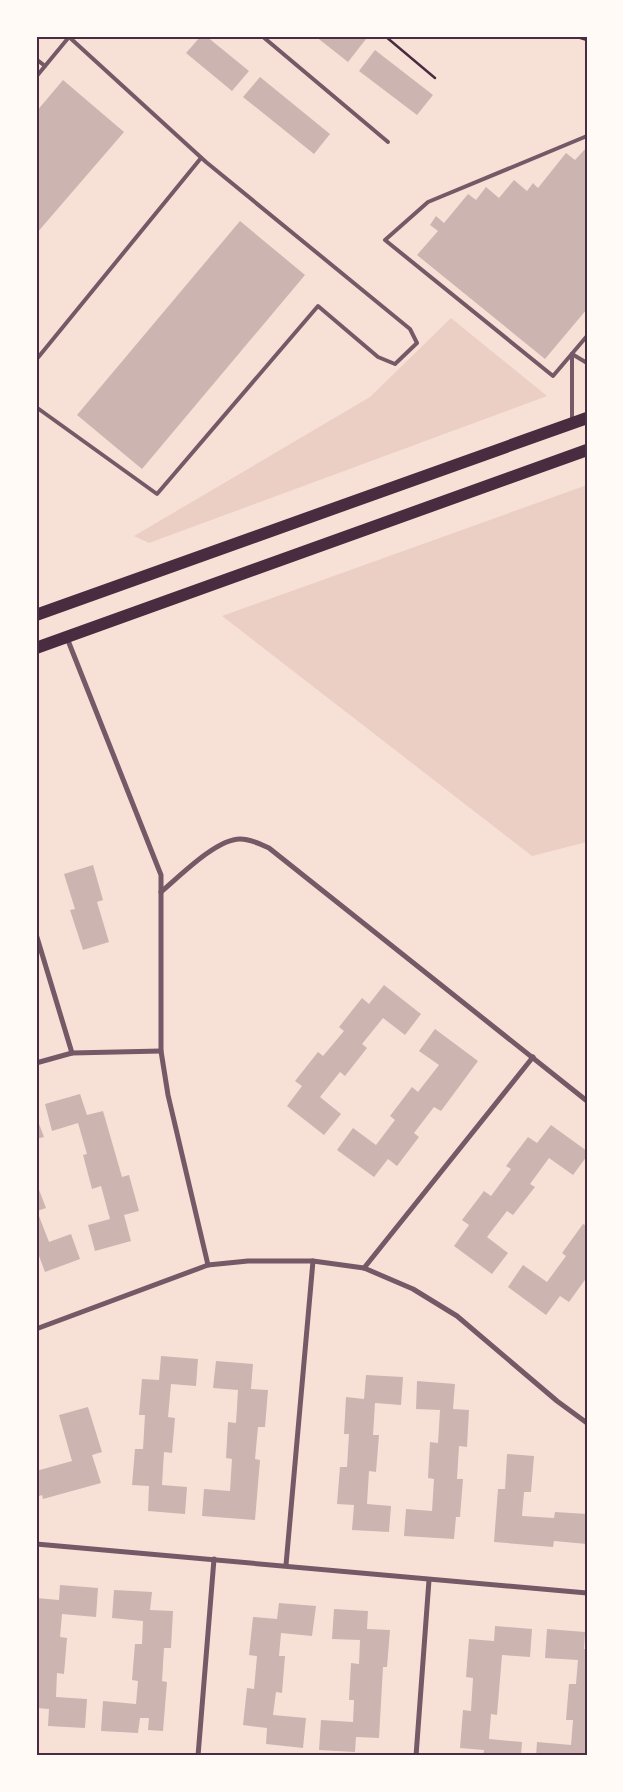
<svg xmlns="http://www.w3.org/2000/svg" width="623" height="1792" font-family="Helvetica,sans-serif">
<style>
.green{fill:#ebcfc5}
.building{fill:#ccb4b1}
.lines{fill:none;stroke-linecap:round;stroke-linejoin:round}
.path{stroke:#4a2c40;stroke-width:2.5}
.service{stroke:#755966;stroke-width:4}
.minor{stroke:#755966;stroke-width:5}
.trunk{stroke:#4a2c40;stroke-width:12}
.neatline{fill:none;stroke:#4a2c40;stroke-width:2}
</style>
<rect width="100%" height="100%" fill="#f7e1d7"/>
<!-- green -->
<g class="green">
<path d="M451,318L547,396L149,543L134,536L370,397Z"/>
<path d="M587,485V842L532,856L222,616Z"/>
</g>
<!-- building -->
<g class="building">
<path d="M201,36H206L249,71L232,91L186,53Z"/>
<path d="M315,36H363L366,39L348,62Z"/>
<path d="M375,50L433,95L417,115L359,71Z"/>
<path d="M260,77L330,134L314,154L243,97Z"/>
<path d="M63,80L124,132L36,234V112Z"/>
<path d="M587,147V309L545,359L417,255L438,231L430,225L436,216L444,223L468,194L476,200L486,187L499,198L514,180L527,191L533,183L538,188L566,153L575,160Z"/>
<path d="M240,221L305,275L142,469L77,415Z"/>
<path d="M93,865L103,900L97,902L109,942L83,950L70,910L75,909L64,874Z"/>
<path d="M384,985L421,1014L405,1035L383,1018L362,1044L367,1048L345,1076L340,1072L320,1097L341,1114L324,1135L287,1106L302,1086L295,1081L318,1052L323,1056L344,1031L339,1027L362,998L369,1004Z"/>
<path d="M435,1029L478,1061L441,1111L434,1107L414,1133L419,1137L397,1166L388,1159L374,1177L337,1150L353,1128L376,1145L395,1120L390,1116L412,1087L418,1092L439,1065L419,1051Z"/>
<path d="M80,1094L87,1115L103,1111L122,1177L129,1175L139,1211L124,1215L131,1241L95,1251L88,1225L110,1219L101,1186L92,1189L83,1155L87,1154L78,1123L52,1131L45,1104Z"/>
<path d="M36,1116L44,1137L36,1139Z"/>
<path d="M551,1125L587,1151V1156L573,1175L549,1158L530,1184L535,1187L513,1215L507,1211L487,1237L508,1253L492,1274L454,1246L469,1225L462,1220L484,1191L491,1196L511,1169L506,1166L528,1137L537,1143Z"/>
<path d="M36,1182L46,1208L37,1211L49,1242L71,1234L80,1259L45,1272L36,1248Z"/>
<path d="M583,1224L587,1226V1277L569,1302L560,1296L546,1315L508,1287L523,1265L547,1282L566,1256L562,1253Z"/>
<path d="M161,1356L198,1359L196,1386L171,1384L168,1417L175,1418L172,1453L164,1452L162,1485L187,1487L185,1514L148,1511L149,1486L132,1485L135,1449H143L145,1415H139L142,1379L159,1380Z"/>
<path d="M216,1361L253,1364L251,1389L268,1390L265,1427H258L255,1459L260,1460L255,1520L202,1516L204,1489L230,1491L232,1459L226,1458L228,1422L236,1423L238,1390L213,1388Z"/>
<path d="M366,1375L403,1377L401,1405L375,1403L373,1435H379L376,1472L369,1471L367,1504L391,1506L389,1532L352,1530L354,1505L337,1504L340,1467H347L349,1434H344L346,1397L364,1399Z"/>
<path d="M417,1381L455,1384L453,1409L469,1410L467,1447L459,1446L457,1479H463L460,1517H456L454,1539L404,1536L406,1509L432,1511L434,1479L428,1478L430,1442L438,1443L440,1410L416,1409Z"/>
<path d="M88,1407L102,1452L92,1455L101,1483L43,1499L42,1495L36,1497V1471L72,1461L59,1415Z"/>
<path d="M507,1454L534,1456L531,1492H524L522,1516L554,1518L555,1512L587,1514V1544L554,1541L553,1547L494,1542L498,1489H505Z"/>
<path d="M60,1585L98,1588L96,1617L62,1614L60,1637L67,1638L64,1674L57,1673L56,1697L87,1699L85,1728L48,1726L49,1709L36,1708V1664L39,1636H36V1598L59,1600Z"/>
<path d="M114,1590L152,1592L150,1610L173,1611L171,1648H164L162,1681L167,1682L163,1731L148,1730L149,1718H140L138,1733L101,1731L103,1701L136,1704L138,1681L132,1680L135,1644H142L143,1621L112,1618Z"/>
<path d="M279,1603L316,1606L312,1636L281,1633L279,1656H285L282,1693L276,1692L273,1715L306,1718L303,1748L266,1744L267,1728L243,1725L247,1688L254,1689L257,1656L249,1655L253,1617L277,1619Z"/>
<path d="M334,1609L368,1611L367,1629L390,1630L387,1667H383L379,1738L356,1737L355,1752L319,1750L321,1720L353,1722L354,1700H349L351,1663L359,1664L360,1640L332,1639Z"/>
<path d="M495,1626L532,1629L530,1657L502,1655L497,1715L491,1714L489,1739L522,1742L521,1756H483L484,1750L460,1748L463,1710L471,1711L473,1678L466,1677L469,1639L494,1641Z"/>
<path d="M547,1629L585,1632L584,1649H587V1756H536L537,1742L571,1745L573,1720H566L569,1684H576L578,1660L545,1658Z"/>
</g>
<g class="lines">
<!-- path -->
<g class="path">
<path d="M385,36L435,78"/>
<path d="M574,36L587,40"/>
</g>
<!-- service -->
<g class="service">
<path d="M262,36L388,142"/>
<path d="M36,59L45,66"/>
<path d="M36,77L69,37"/>
<path d="M587,136L428,202L385,240L553,376L587,336"/>
<path d="M572,354V420"/>
<path d="M572,354L587,363"/>
<path d="M36,360L201,158"/>
<path d="M36,407L157,494L318,306L378,357L395,364L417,343L410,329L206,162L68,36"/>
</g>
<!-- minor -->
<g class="minor">
<path d="M67,638L161,875V1051L168,1095L208,1265"/>
<path d="M161,892C179,877 216,839 240,839C251,839 260,844 269,848L587,1101"/>
<path d="M36,934L72,1053"/>
<path d="M36,1063L72,1053L161,1051"/>
<path d="M364,1268L533,1057"/>
<path d="M36,1329L208,1265L248,1261H313L364,1268L413,1289L457,1316L557,1401L587,1423"/>
<path d="M36,1544L587,1593"/>
<path d="M286,1565L313,1261"/>
<path d="M198,1756L214,1559"/>
<path d="M416,1756L429,1580"/>
</g>
<!-- trunk -->
<g class="trunk">
<path d="M36,615L587,418"/>
<path d="M36,648L587,450"/>
</g>
</g>
<!-- border -->
<rect width="623" height="1792" fill="none" stroke="#fffaf5" stroke-width="75"/>
<rect x="38" y="38" width="548" height="1716" class="neatline"/>
</svg>
